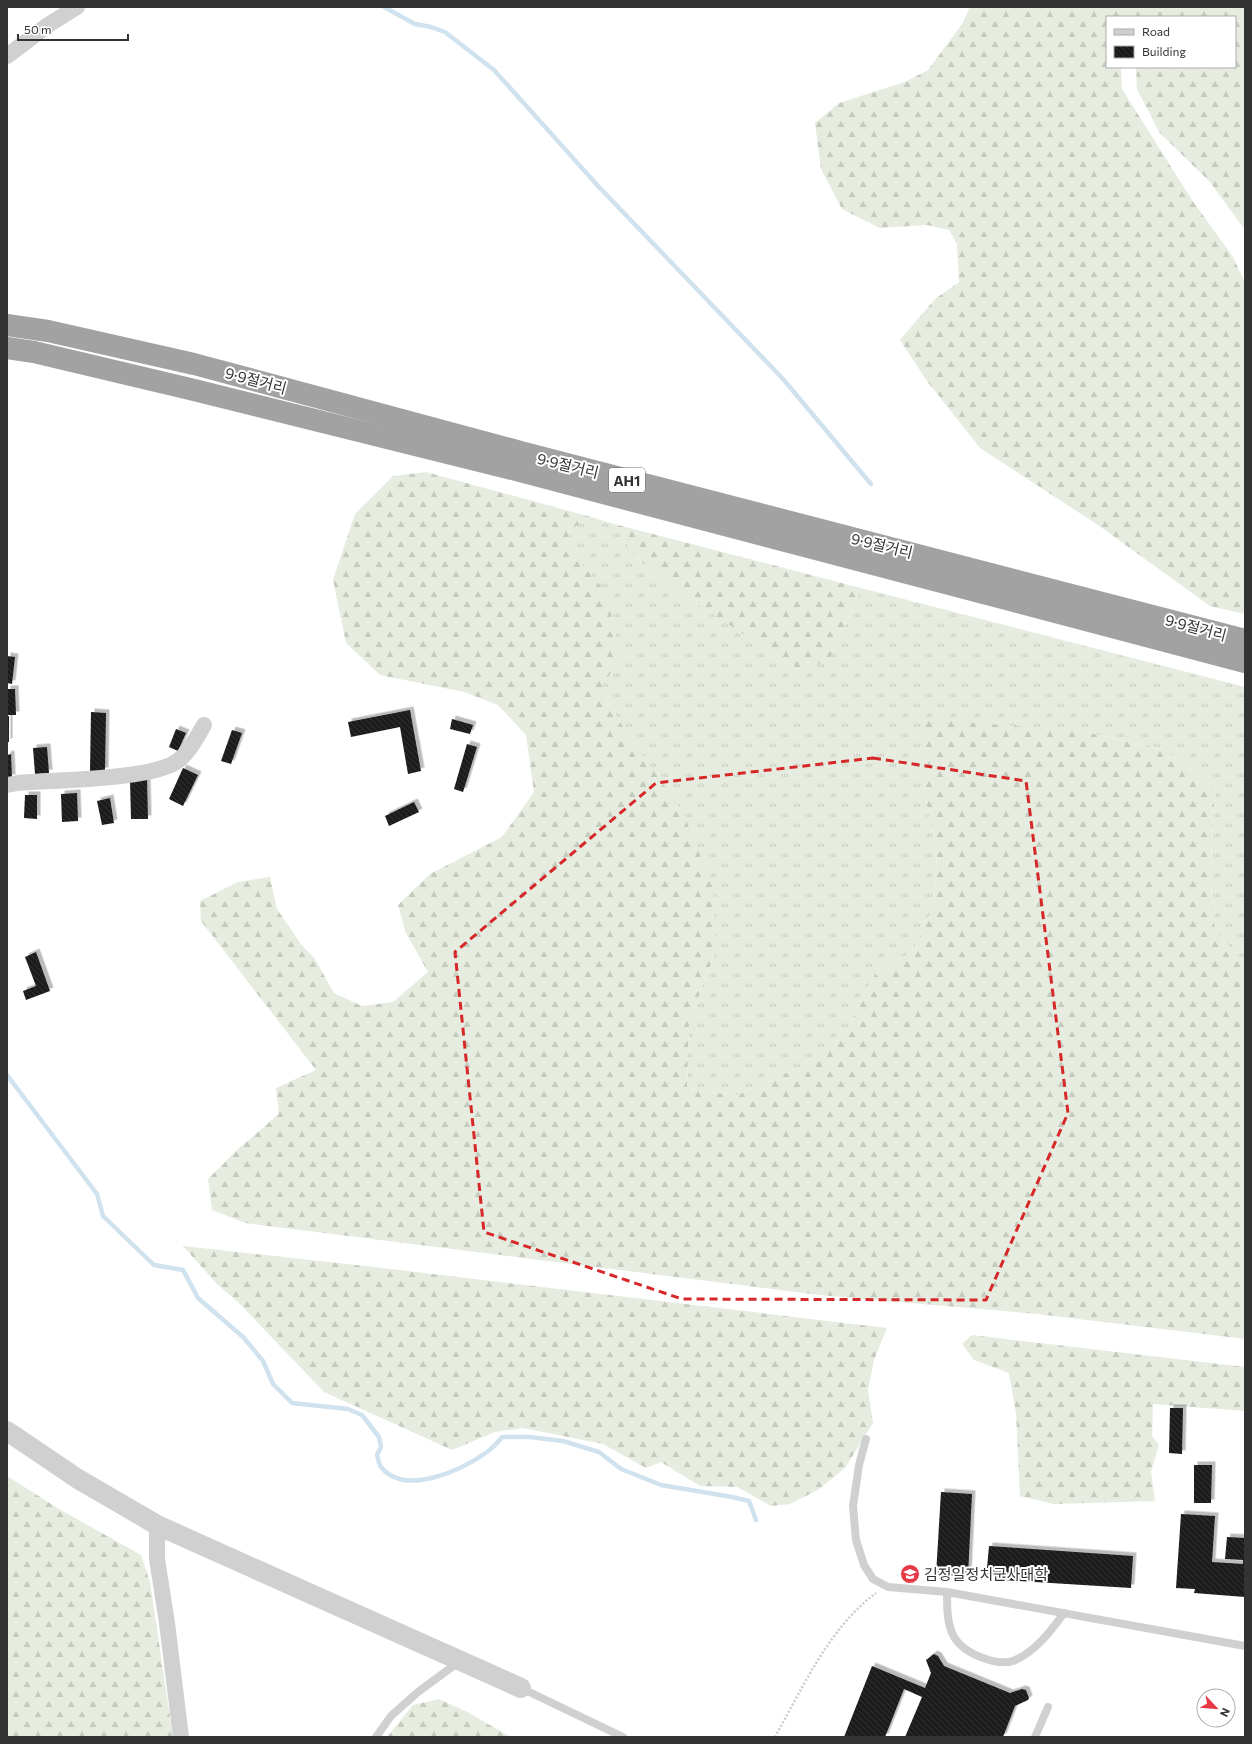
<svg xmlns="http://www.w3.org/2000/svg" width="1252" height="1744" font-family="Commissioner,'Noto Sans KR',sans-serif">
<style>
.grass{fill:url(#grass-tufts)}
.forest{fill:url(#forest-firs)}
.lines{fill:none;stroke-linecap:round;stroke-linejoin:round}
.stream{stroke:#cfe2ee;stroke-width:4.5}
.building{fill:url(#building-back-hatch);filter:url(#shadow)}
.path{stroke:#cdcdcd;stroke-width:2.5;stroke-dasharray:2 2;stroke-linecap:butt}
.service{stroke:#d0d0d0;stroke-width:8}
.minor{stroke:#d0d0d0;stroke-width:16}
.tertiary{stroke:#d0d0d0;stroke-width:20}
.trunk{stroke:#a2a2a2;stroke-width:22}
.marked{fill:none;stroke:#d62828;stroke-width:3;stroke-dasharray:8 5;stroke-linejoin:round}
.labels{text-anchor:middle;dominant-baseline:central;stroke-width:4;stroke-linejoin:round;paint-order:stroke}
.shield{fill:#fff;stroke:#707070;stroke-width:1}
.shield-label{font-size:14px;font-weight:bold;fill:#333}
.street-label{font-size:15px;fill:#333;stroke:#fff}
.poi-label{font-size:15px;fill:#333;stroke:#fff;text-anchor:start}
</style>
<defs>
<pattern id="grass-tufts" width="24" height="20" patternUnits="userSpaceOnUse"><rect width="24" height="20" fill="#e6ecdf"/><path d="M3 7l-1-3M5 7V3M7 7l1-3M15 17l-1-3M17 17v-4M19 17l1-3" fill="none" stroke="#c6cbc0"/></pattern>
<pattern id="forest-firs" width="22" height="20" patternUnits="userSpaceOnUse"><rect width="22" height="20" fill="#e6ecdf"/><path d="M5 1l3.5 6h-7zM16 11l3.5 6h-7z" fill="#c6cbc0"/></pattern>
<pattern id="building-back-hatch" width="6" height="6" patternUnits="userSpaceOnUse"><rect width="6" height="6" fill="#1a1a1a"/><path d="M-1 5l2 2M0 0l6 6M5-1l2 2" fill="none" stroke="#333"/></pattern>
<filter id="shadow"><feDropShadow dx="3.5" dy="-3.5" stdDeviation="0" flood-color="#0004"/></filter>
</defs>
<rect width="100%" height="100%" fill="#fff"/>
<!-- grass -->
<path class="grass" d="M591,517L614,524L636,558L692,601L746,634L832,655L861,588L1245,687V964L1215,931L1210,876L1215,788L1164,750L1081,731L922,779L937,855L934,906L912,952L875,974L843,1038L796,1069L738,1095L687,1090L689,1023L716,950L628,735L600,689L569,548L572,528Z"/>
<!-- forest -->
<g class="forest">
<path d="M970,7H1245V230L1210,182L1159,132L1137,89L1136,67H1235V17H1107V67H1121L1122,89L1192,200L1233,257L1245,283V614L1210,606L1098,525L980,448L927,381L900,340L935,299L959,282L957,244L949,230L927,225L880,228L842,209L821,169L815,123L839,103L905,82L928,70L962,24Z"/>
<path d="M426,472L591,517L573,528L569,548L606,592L621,657L600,689L628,735L682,810L713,887L716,950L689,1023L687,1090L738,1095L796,1069L843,1038L875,974L912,952L934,906L937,855L922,779L925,719L1081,731L1164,750L1215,788L1210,876L1215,931L1245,964V1339L1037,1314L819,1295L245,1223L212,1210L208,1179L238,1149L279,1114L276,1088L316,1070L201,921L200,901L238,882L270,877L277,909L300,943L315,959L334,993L362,1006L393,1002L428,972L406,933L398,905L430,874L502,837L534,792L526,735L498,705L464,692L380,675L346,643L333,580L355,514L393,476Z"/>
<path d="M614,524L861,588L832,655L804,673L692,601L636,558Z"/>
<path d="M183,1246L374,1267L887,1328L874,1360L868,1390L873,1423L845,1468L818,1490L790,1504L771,1506L737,1487L700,1486L661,1462L646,1468L603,1444L523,1428L495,1432L452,1450L324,1392L239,1303L216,1283Z"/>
<path d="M972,1335L1245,1367V1411L1153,1404L1152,1436L1159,1445L1151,1471L1155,1501L1054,1504L1020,1496L1016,1413L1009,1373L974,1360L962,1344Z"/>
<path d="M7,1476L59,1509L141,1555L150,1582L173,1737H7Z"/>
<path d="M439,1699L467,1712L511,1737H387L413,1705Z"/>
</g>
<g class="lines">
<!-- stream -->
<g class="stream">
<path d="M384,7L415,24L431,27L445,32L494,70L599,187L783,379L871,484"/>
<path d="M7,1075L97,1194L103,1216L154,1265L183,1270L198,1298L243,1337L263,1361L273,1384L292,1403L348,1409L362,1415L379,1437L381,1447L377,1455C378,1459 379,1464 381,1467C405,1497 462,1470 487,1452C493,1448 498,1442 502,1437H530L563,1441L599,1452L621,1469L661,1485L732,1497L749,1501L756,1520"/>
</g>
</g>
<!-- building -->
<g class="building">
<path d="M7,656L15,657L12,684L7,683Z"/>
<path d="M7,689H15L16,715H7Z"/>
<path d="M410,710L421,771L408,774L400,727L351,737L348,722Z"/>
<path d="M91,712L106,713L105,771H90Z"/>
<rect x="7" y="716" width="2" height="26"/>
<path d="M452,719L473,725L470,734L450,729Z"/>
<path d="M176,729L186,733L178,751L169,747Z"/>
<path d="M232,730L242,733L231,764L221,761Z"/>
<path d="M467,744L477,747L463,792L454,789Z"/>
<path d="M47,747L49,773L35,774L33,748Z"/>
<path d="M11,754L12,778H7V755Z"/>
<path d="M183,768L198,775L183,806L169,799Z"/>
<path d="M147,779L148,819H131L130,780Z"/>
<path d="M77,793L78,821L62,822L61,794Z"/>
<path d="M25,795H37V819L24,818Z"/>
<path d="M110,798L114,823L102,825L97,801Z"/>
<path d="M414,802L419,812L389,826L385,816Z"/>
<path d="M36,952L50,991L26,1000L23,991L36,986L25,957Z"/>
<path d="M1170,1408H1183L1182,1454L1169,1453Z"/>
<path d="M1194,1465H1212L1211,1503H1194Z"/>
<path d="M941,1492L972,1494L968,1576L936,1575Z"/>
<path d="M1181,1514L1215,1516L1212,1562L1243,1564V1560L1225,1559L1227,1537L1245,1538V1597L1194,1593L1195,1589L1176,1588Z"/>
<path d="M989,1546L1133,1556L1131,1588L986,1579Z"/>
<path d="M934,1654L938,1656L944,1666L1010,1693L1022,1689L1026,1690L1029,1698L1028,1700L1015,1706L1003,1737H905L922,1697L904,1689L885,1737H844L872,1666L925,1688L931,1673L926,1660Z"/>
</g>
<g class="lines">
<!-- path -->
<path class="path" d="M775,1737C803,1687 829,1628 876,1593"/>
<!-- service -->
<g class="service">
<path d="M866,1439L859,1465L853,1506L856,1540L864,1565L873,1579L888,1587L947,1592L1245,1646"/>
<path d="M947,1592C947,1627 949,1647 986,1659C995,1662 1004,1664 1013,1661C1034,1653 1051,1631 1064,1613"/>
<path d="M521,1688L623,1737"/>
<path d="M376,1737L391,1716L418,1692L460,1661"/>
<path d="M1035,1737L1048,1707"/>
</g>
<!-- minor -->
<g class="minor">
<path d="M7,56L48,25L77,7"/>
<path d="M7,785L18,783C53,780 155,780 179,760C190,751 197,737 204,725"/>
<path d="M157,1525V1559L167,1623L181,1737"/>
</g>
<!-- tertiary -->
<path class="tertiary" d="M7,1431L78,1479L157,1525L521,1688"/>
<!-- trunk -->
<g class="trunk">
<path d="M7,325L48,331L194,364L521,452L1245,640"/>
<path d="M7,348L34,352L190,389L508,468L1245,662"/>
</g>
</g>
<!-- marked area -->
<path class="marked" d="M873,758L1026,781L1068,1113L986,1300L682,1299L484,1232L455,952L656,783Z"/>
<!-- icons -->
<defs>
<symbol id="university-disc" viewBox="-11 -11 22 22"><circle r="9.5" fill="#e63946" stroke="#fff"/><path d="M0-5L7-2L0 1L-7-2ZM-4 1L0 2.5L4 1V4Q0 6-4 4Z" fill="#fff"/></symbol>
</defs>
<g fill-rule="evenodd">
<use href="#university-disc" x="899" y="1563" width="22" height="22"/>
</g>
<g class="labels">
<!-- shield labels -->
<rect class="shield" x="609" y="468" width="36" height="24" rx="3"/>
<g class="shield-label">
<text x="627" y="480">AH1</text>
</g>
<!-- street labels -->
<g class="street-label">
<text transform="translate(256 380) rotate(15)">9·9절거리</text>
<text transform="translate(568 465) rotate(14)">9·9절거리</text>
<text transform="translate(882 545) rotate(14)">9·9절거리</text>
<text transform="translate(1196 627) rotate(15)">9·9절거리</text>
</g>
<!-- poi labels -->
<g class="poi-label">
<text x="924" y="1574">김정일정치군사대학</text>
</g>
</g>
<!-- border -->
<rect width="1252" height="1744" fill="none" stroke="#333333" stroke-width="16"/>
<!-- legend -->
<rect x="1106" y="16" width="130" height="52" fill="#ffffff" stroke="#adadad"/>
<rect x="1114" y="29" width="20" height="6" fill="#d0d0d0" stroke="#adadad"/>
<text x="1142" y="36" font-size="12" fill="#333333">Road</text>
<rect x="1114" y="46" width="20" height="12" fill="url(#building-back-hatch)" stroke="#adadad"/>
<text x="1142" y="56" font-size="12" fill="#333333">Building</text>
<!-- north arrow -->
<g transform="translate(1216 1708) rotate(116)"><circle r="19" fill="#ffffff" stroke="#adadad"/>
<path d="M0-3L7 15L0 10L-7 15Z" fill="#e63946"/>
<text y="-6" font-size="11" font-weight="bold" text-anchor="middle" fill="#333333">N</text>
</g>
<!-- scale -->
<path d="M18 34v6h110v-6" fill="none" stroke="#333333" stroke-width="2"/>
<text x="24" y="34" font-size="12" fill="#333333" stroke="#ffffff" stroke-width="3" paint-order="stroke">50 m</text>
</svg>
